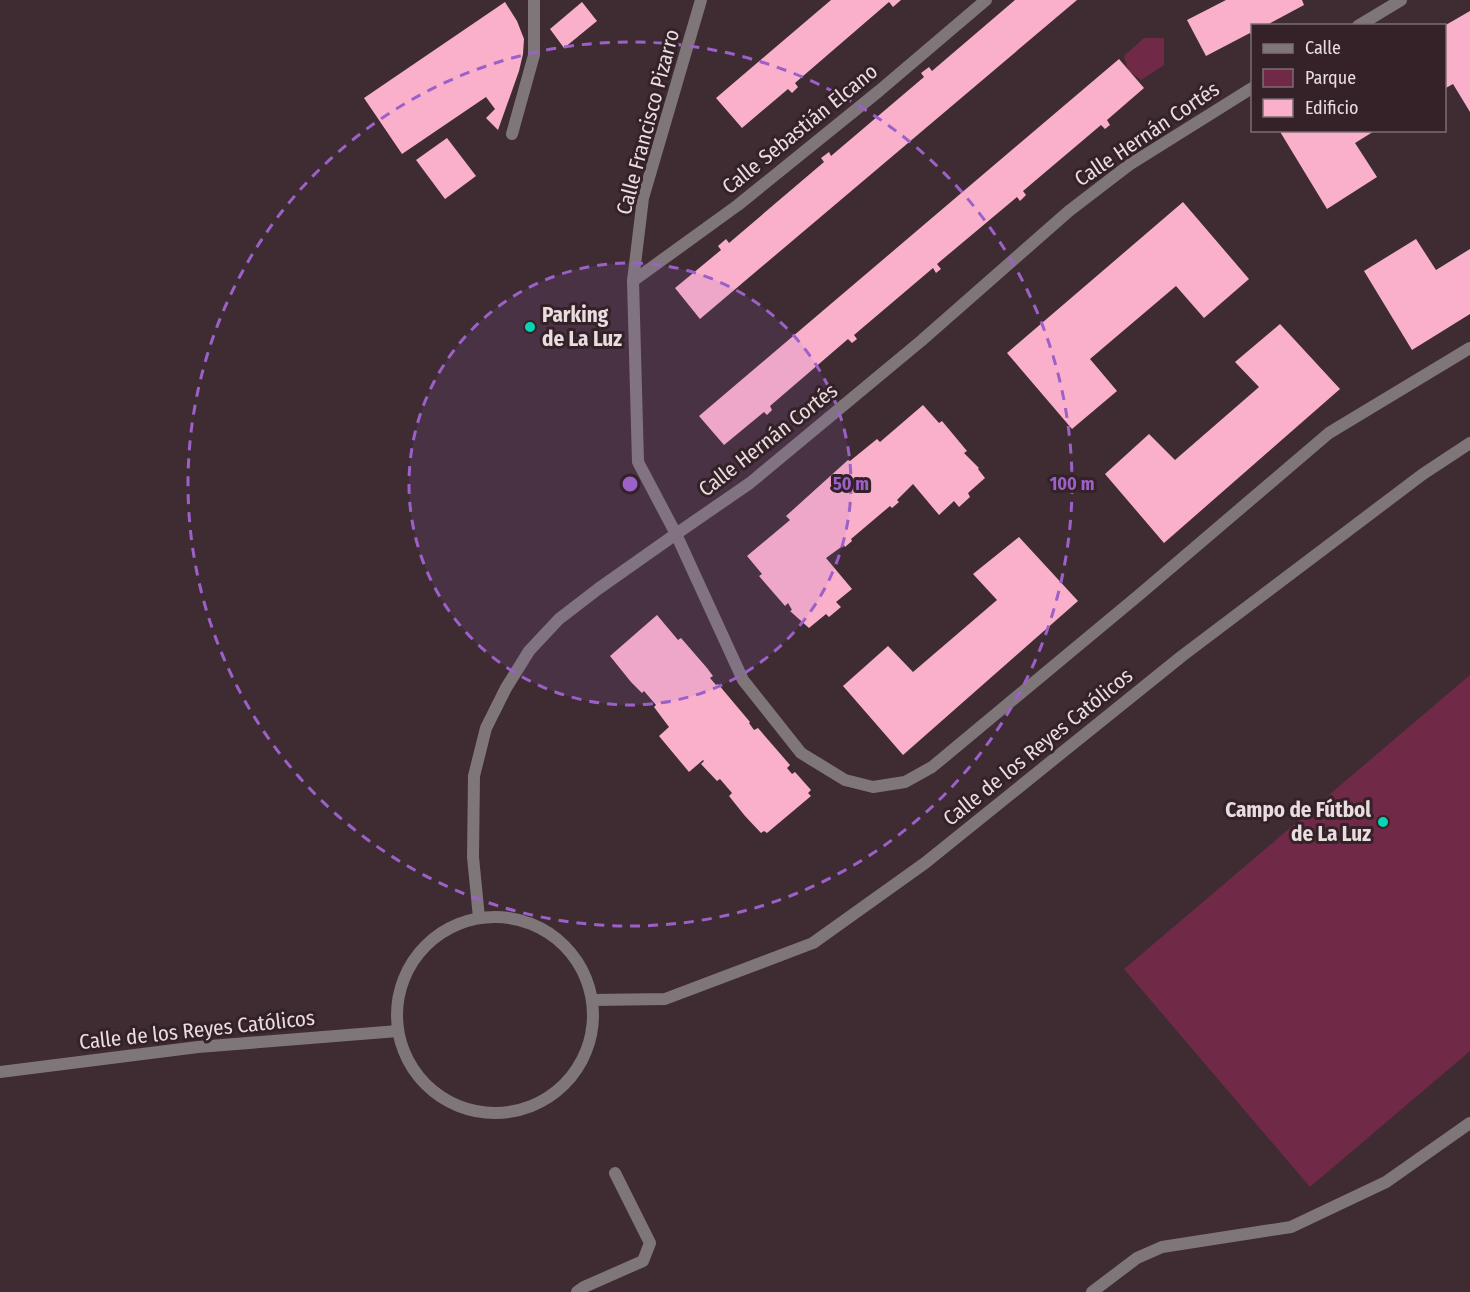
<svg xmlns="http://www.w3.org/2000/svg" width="1470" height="1292" font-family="'Fira Sans Condensed',sans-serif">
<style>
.green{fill:#702947}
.building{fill:#fab0ca}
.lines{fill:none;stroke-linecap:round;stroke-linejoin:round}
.minor{stroke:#7f7679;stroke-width:12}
.tertiary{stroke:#7f7679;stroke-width:12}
.ring{fill:none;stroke:#9c61c9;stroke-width:3;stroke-dasharray:10 8}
.poi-dot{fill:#07d5b6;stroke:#342228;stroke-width:2}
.labels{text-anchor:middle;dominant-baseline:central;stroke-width:6;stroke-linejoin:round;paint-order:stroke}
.street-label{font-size:21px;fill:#e9dde0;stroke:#342228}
.poi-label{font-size:21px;font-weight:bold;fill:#e9dde0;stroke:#342228;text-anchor:start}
.centre{fill:#9c61c9;stroke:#342228;stroke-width:3}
.ring-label{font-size:18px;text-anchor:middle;font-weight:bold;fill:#9c61c9;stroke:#342228;stroke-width:6;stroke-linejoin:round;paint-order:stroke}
</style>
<rect width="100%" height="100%" fill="#3e2c32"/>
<!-- green -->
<g class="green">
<path d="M1144,38H1164V65L1141,80L1128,70L1124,56Z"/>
<path d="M1470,675V1051L1310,1187L1124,969Z"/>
</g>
<!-- building -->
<g class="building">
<path d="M831,0H901L893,7L889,2L795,83L798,87L792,93L788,89L742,128L716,98Z"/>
<path d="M1015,0H1077L700,319L675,288L721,250L718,246L726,239L729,243L824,162L821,158L829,152L831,156L924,77L921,73L929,67L932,71Z"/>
<path d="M1226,0H1302L1304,5L1265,26H1252V38L1250,33L1206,56L1187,20Z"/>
<path d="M505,2L517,21L524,39L523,54L519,71L498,130L486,118L495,109L486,97L402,154L364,98Z"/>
<path d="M582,2L597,21L564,48L550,29Z"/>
<path d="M1470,11V112L1453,84L1444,89V26Z"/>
<path d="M1119,59L1144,88L1107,120L1110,125L1105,129L1101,125L1023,191L1026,195L1020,201L1017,197L937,264L941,269L936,273L933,268L854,335L857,339L852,343L848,339L770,406L772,410L767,415L764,412L724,445L699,416Z"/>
<path d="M1279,130H1376L1355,143L1377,177L1327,209Z"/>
<path d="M447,138L476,176L445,199L416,160Z"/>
<path d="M1183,202L1249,279L1204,318L1176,286L1090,359L1117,391L1072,429L1007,353Z"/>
<path d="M1416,239L1436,270L1470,249V314L1412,350L1364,271Z"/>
<path d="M1280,324L1340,389L1164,543L1105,474L1149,434L1175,460L1259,387L1235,362Z"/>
<path d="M923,405L939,423L942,421L967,451L964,453L979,468L978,469L985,478L968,493L970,497L959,507L954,501L939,515L913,484L897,500L899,502L892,508L890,506L851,539L852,541L845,547L844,545L826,558L852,589L836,602L841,607L829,617L826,614L809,628L790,611L792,610L788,603L785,606L759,576L762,574L747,556L790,520L786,516L848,460L850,461L877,439L880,442Z"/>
<path d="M1019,537L1078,601L903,755L843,686L888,646L913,672L997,600L973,574Z"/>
<path d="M657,615L678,640L681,638L707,668L713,676L710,678L716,685L718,684L750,722L749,723L754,730L758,728L790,765L787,768L792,774L795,772L811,790L808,793L811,796L767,833L764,831L761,833L745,816L729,796L732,793L720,779L717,781L701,764L704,761L703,760L689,772L659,736L669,727L654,707L656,705L644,691L642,693L631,682L610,656Z"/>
</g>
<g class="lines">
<!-- minor -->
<g class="minor">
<path d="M701,0L643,198L633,281L638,462L676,534L743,680L801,753L845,780L873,787L905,782L932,767L1139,595L1329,433L1470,348"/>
<path d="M1358,26L1401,0"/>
<path d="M512,134L534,55V0"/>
<path d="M633,281L738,205L879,91L986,0"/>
<path d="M676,534L750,483L921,341L1069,211L1129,165L1252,88"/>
<path d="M577,1292L584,1287L643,1261L650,1243L615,1173"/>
</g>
<!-- tertiary -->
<g class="tertiary">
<circle cx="495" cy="1015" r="98"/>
<path d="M479,918L473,857L474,776L486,728L506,688L529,651L559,619L598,589L676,534"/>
<path d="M593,1000L665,999L813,943L925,863L1182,656L1423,474L1470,443"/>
<path d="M0,1072L198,1047L398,1031"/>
<path d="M1092,1292L1137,1258L1162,1247L1291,1227L1386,1182L1470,1123"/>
</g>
</g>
<!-- distance rings -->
<circle cx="630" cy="484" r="221" fill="#9c61c9" fill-opacity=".12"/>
<g class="ring">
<circle cx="630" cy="484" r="221"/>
<circle cx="630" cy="484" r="442"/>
</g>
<!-- markers -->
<g class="poi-dot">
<circle cx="530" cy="327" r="6"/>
<circle cx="1383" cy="822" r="6"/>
</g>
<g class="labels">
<!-- street labels -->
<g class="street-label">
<text transform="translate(648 122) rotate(-75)">Calle Francisco Pizarro</text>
<text transform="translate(800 129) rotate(-39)">Calle Sebastián Elcano</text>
<text transform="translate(1147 134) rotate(-34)">Calle Hernán Cortés</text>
<text transform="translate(768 440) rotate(-38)">Calle Hernán Cortés</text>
<text transform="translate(1038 747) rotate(-39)">Calle de los Reyes Católicos</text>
<text transform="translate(197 1030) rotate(-6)">Calle de los Reyes Católicos</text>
</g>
<!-- poi labels -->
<g class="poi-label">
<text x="542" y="315">Parking<tspan x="542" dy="24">de La Luz</tspan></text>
<text x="1371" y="810" text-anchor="end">Campo de Fútbol<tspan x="1371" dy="24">de La Luz</tspan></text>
</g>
</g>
<circle cx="630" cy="484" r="9" class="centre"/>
<g class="ring-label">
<text x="851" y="490">50 m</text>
<text x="1072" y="490">100 m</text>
</g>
<!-- legend -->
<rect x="1251" y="24" width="195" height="108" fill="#342228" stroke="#7c6d72" stroke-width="1.5"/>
<rect x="1263" y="44" width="30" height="9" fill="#7f7679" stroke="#7c6d72" stroke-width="1.5"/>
<text x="1305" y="54" font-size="18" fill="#e9dde0">Calle</text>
<rect x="1263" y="69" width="30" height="18" fill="#702947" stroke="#7c6d72" stroke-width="1.5"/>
<text x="1305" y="84" font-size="18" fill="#e9dde0">Parque</text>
<rect x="1263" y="99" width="30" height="18" fill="#fab0ca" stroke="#7c6d72" stroke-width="1.5"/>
<text x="1305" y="114" font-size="18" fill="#e9dde0">Edificio</text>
</svg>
